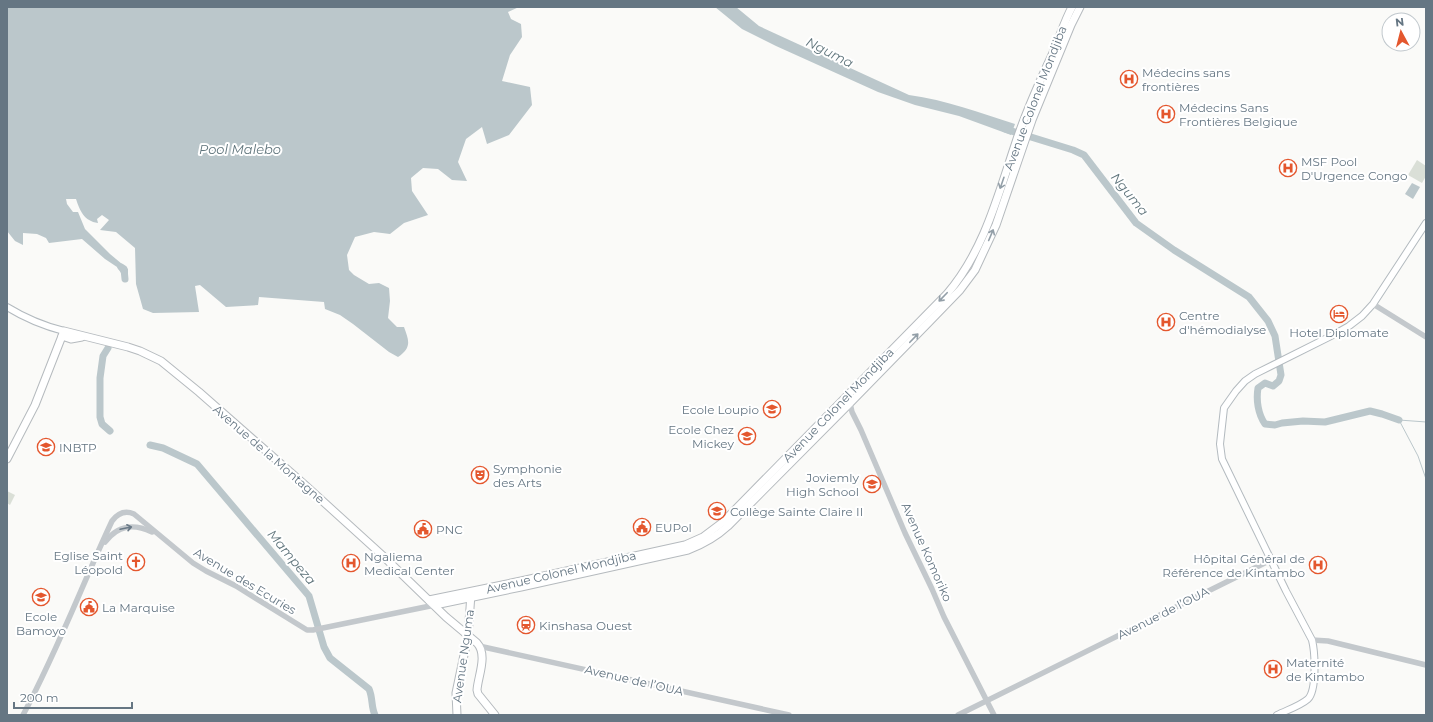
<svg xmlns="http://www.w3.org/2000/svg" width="1433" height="722" font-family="Montserrat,sans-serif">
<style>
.green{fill:#dadfd7}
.water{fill:#bbc7cb}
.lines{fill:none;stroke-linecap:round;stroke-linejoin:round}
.stream{stroke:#bbc7cb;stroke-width:1}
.river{stroke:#bbc7cb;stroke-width:7}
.secondary-casing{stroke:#b3babf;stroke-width:8}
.primary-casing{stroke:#b5babe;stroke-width:9}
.tertiary{stroke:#c3c8cc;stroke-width:5.5}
.secondary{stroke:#fff;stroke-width:6}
.primary{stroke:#fff;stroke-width:7}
.oneway{stroke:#939fa8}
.oneway2{stroke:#6a7a87}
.labels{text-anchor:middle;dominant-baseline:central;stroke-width:4;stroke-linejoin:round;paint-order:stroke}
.poi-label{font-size:12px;fill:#657683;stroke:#fff;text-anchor:start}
.street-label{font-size:12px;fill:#657683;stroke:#fff}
.water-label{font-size:13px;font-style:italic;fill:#60757c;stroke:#fff}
</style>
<rect width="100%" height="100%" fill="#fafaf8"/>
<!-- green -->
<g class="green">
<path d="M1417,160L1426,166V176L1422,183L1408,175Z"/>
<path d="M7,491L15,495L10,505L7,503Z"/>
</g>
<!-- water -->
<g class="water">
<path d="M7,7H519L508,12L511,19L521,24L522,37L510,55L502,81L530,87L532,105L509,135L487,144L482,127L466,139L458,162L467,181L452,180L438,169L423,168L411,178L412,191L428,215L404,223L390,234L374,232L355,237L347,255L349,270L354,275L369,284L379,283L389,288L390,301L388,318L397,327H404C409,341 412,347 398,357L389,352L353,324L340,315L325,309L324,302L259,297L258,305L226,307L200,285L195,286L199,312L153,313L143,309L136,284L135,248L116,232L100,230L109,220L102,215L97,219L98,223C84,221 80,211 76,199H66L67,204L73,212H78L85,229L110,254L128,269V274L121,273L117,267L105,259L82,239L49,243L46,238L37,234L23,233V245L15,241L7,231Z"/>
<path d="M715,7H736L759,26L909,95C946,100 980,113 1015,124L1011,135L959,116L915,105L878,92L776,46L742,29Z"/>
<path d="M1412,183L1420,187L1413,199L1405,194Z"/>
</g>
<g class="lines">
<!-- stream -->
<g class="stream">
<path d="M1399,420L1418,456L1426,479"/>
<path d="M1399,420L1426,422"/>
</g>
<!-- river -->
<g class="river">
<path d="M1005,129L1073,150L1084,155L1136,223L1174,250L1249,297L1268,321L1275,336L1281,375L1279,381L1273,386L1265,383L1258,388C1256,400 1258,414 1265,424L1275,425L1282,423L1303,421L1325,422L1370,411L1382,414L1399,420"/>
<path d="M121,267L124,269L125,279"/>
<path d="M108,348L103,356L100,378V417L102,424L110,431"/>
<path d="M150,445L163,448L197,464L309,596L324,647L330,658L369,689C373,698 371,707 375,715"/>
</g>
<defs>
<g id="secondary">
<path d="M7,307C25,318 44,326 64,331"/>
<path d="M1277,715C1287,710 1300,706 1308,699C1317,690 1315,652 1312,640L1286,591L1222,459L1220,444L1224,408L1236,391L1245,381L1255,374L1333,335L1349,326L1362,316L1373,304L1426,223"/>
</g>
<g id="primary">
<path d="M62,336L71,339L82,337"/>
<path d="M7,459L35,405L64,331L128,347L140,351L161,361L199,392L306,486L382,555L446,617L477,643C488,655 478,676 477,690L478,694L495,715"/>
<path d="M429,600L521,581L685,545L703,537L723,522L947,294C983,252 997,199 1014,148C1024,116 1038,85 1052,55C1059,39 1064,22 1072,7"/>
<path d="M435,605L521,587L688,550C704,544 715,538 728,526L850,403L930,321L960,290L975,270L996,225L1032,120L1071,25L1080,7"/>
<path d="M457,715L456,693L468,636L471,594"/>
</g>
</defs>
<!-- secondary casing -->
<use href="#secondary" class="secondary-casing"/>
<!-- primary casing -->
<use href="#primary" class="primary-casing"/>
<!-- tertiary -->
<g class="tertiary">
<path d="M1373,304L1426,337"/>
<path d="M848,400L850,403L852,412L861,430L905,533L932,589L944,617L994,715"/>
<path d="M105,542C118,525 133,523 152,532"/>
<path d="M1312,640L1328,641L1426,665"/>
<path d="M479,646L789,715"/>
<path d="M23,715C57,652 82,585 112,521C118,513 125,510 134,514L193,563L206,571L236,586L307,630H313L435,605"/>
<path d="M958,715L1271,560"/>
</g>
<!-- secondary -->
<use href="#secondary" class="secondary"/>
<!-- primary -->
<use href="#primary" class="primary"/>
</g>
<!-- one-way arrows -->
<defs><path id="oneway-shaft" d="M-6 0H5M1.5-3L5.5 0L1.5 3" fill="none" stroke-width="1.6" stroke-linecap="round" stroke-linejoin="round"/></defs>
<g class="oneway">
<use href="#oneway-shaft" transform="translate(1002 183) rotate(109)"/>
<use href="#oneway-shaft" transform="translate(991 235) rotate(-67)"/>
<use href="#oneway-shaft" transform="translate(943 297) rotate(134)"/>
<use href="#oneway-shaft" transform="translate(914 338) rotate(-46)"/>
</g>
<use class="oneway2" href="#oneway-shaft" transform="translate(126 528) rotate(-12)"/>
<!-- icons -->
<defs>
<symbol id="hospital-ring" viewBox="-11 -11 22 22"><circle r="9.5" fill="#fff" stroke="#e4572e" stroke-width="1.5"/><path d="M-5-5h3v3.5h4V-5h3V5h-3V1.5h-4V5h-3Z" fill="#e4572e"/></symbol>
<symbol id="hotel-ring" viewBox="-11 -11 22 22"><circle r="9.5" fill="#fff" stroke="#e4572e" stroke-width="1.5"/><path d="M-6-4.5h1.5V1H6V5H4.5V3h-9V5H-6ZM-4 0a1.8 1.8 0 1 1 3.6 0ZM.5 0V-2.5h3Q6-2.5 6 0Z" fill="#e4572e"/></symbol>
<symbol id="school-ring" viewBox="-11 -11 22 22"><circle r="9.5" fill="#fff" stroke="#e4572e" stroke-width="1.5"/><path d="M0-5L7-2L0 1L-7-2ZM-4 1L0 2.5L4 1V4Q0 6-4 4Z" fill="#e4572e"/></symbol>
<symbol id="university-ring" viewBox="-11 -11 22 22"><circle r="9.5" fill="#fff" stroke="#e4572e" stroke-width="1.5"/><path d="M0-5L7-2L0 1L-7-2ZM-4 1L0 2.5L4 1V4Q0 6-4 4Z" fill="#e4572e"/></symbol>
<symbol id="theatre-ring" viewBox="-11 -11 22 22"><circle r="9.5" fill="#fff" stroke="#e4572e" stroke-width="1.5"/><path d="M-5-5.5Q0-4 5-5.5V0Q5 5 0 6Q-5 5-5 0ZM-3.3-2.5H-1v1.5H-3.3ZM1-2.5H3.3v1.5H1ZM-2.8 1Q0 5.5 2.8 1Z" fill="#e4572e"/></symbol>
<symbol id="civic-ring" viewBox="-11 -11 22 22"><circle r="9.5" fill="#fff" stroke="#e4572e" stroke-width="1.5"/><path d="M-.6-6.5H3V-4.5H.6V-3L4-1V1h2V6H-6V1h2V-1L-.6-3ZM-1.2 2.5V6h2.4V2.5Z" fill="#e4572e"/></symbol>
<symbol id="church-ring" viewBox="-11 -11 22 22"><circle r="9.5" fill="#fff" stroke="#e4572e" stroke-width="1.5"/><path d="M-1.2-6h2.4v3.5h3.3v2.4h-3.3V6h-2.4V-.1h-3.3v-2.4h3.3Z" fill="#e4572e"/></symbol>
<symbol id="station-ring" viewBox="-11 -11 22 22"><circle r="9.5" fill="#fff" stroke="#e4572e" stroke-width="1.5"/><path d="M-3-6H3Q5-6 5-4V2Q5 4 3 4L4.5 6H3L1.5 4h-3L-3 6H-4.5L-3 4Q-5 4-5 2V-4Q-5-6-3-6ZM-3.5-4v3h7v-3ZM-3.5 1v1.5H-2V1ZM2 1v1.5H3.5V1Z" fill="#e4572e"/></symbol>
</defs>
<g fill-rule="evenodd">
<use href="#hospital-ring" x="1119" y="69" width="20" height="20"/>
<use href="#hospital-ring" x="1156" y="104" width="20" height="20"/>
<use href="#hospital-ring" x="1278" y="158" width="20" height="20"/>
<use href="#hotel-ring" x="1329" y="304" width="20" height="20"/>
<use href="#hospital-ring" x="1156" y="312" width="20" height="20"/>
<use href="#school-ring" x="762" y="399" width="20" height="20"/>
<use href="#school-ring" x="737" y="426" width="20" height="20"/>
<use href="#university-ring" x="36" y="437" width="20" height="20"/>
<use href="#theatre-ring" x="470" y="465" width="20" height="20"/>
<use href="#school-ring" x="862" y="474" width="20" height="20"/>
<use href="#school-ring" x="707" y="501" width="20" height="20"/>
<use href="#civic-ring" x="632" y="517" width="20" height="20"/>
<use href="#civic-ring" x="413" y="519" width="20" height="20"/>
<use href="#church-ring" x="126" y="552" width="20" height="20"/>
<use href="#hospital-ring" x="341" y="553" width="20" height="20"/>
<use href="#hospital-ring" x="1308" y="555" width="20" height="20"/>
<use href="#school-ring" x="31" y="587" width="20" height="20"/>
<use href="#civic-ring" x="79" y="597" width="20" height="20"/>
<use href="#station-ring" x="516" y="615" width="20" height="20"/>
<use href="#hospital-ring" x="1263" y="659" width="20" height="20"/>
</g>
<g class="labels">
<!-- poi labels -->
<g class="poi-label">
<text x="1142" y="72">Médecins sans<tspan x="1142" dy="14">frontières</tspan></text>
<text x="1179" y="107">Médecins Sans<tspan x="1179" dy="14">Frontières Belgique</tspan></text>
<text x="1301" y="161">MSF Pool<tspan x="1301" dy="14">D'Urgence Congo</tspan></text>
<text x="1179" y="315">Centre<tspan x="1179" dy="14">d'hémodialyse</tspan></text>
<text x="1339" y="332" text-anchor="middle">Hotel Diplomate</text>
<text x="759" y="409" text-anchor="end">Ecole Loupio</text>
<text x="734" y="429" text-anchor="end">Ecole Chez<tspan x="734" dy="14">Mickey</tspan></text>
<text x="59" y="447">INBTP</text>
<text x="493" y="468">Symphonie<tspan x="493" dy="14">des Arts</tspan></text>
<text x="859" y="477" text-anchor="end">Joviemly<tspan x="859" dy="14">High School</tspan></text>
<text x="730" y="511">Collège Sainte Claire II</text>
<text x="655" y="527">EUPol</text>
<text x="436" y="529">PNC</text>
<text x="123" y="555" text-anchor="end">Eglise Saint<tspan x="123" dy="14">Léopold</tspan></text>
<text x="364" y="556">Ngaliema<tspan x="364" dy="14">Medical Center</tspan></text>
<text x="1305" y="558" text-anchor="end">Hôpital Général de<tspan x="1305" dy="14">Référence de Kintambo</tspan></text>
<text x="102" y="607">La Marquise</text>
<text x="41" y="616" text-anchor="middle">Ecole<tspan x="41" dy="14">Bamoyo</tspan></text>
<text x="539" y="625">Kinshasa Ouest</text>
<text x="1286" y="662">Maternité<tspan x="1286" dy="14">de Kintambo</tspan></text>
</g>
<!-- street labels -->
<g class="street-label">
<text transform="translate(1035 98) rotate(-69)">Avenue Colonel Mondjiba</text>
<text transform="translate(838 405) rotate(-46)">Avenue Colonel Mondjiba</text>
<text transform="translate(269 454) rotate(41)">Avenue de la Montagne</text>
<text transform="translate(927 552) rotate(66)">Avenue Komoriko</text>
<text transform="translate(561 572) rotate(-13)">Avenue Colonel Mondjiba</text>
<text transform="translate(245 581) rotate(31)">Avenue des Ecuries</text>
<text transform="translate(1163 613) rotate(-27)">Avenue de l’OUA</text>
<text transform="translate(463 656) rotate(-82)">Avenue Nguma</text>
<text transform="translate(634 680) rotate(13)">Avenue de l’OUA</text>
</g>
<!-- water labels -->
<g class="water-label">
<text transform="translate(830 52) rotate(27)">Nguma</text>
<text x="240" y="149">Pool Malebo</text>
<text transform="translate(1130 194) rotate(51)">Nguma</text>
<text transform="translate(292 557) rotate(50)">Mampeza</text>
</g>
</g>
<!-- border -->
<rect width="1433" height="722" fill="none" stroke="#657683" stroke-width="16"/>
<!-- north arrow -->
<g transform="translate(1401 32) rotate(353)"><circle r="19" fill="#ffffff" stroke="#c1c8cd"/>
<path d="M0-3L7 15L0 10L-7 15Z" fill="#e4572e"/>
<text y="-6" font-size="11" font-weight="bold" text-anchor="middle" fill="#657683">N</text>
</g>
<!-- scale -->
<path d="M14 702v6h118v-6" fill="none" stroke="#657683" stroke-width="2"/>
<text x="20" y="702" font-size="12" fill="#657683" stroke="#ffffff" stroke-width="3" paint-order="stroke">200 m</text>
</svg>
